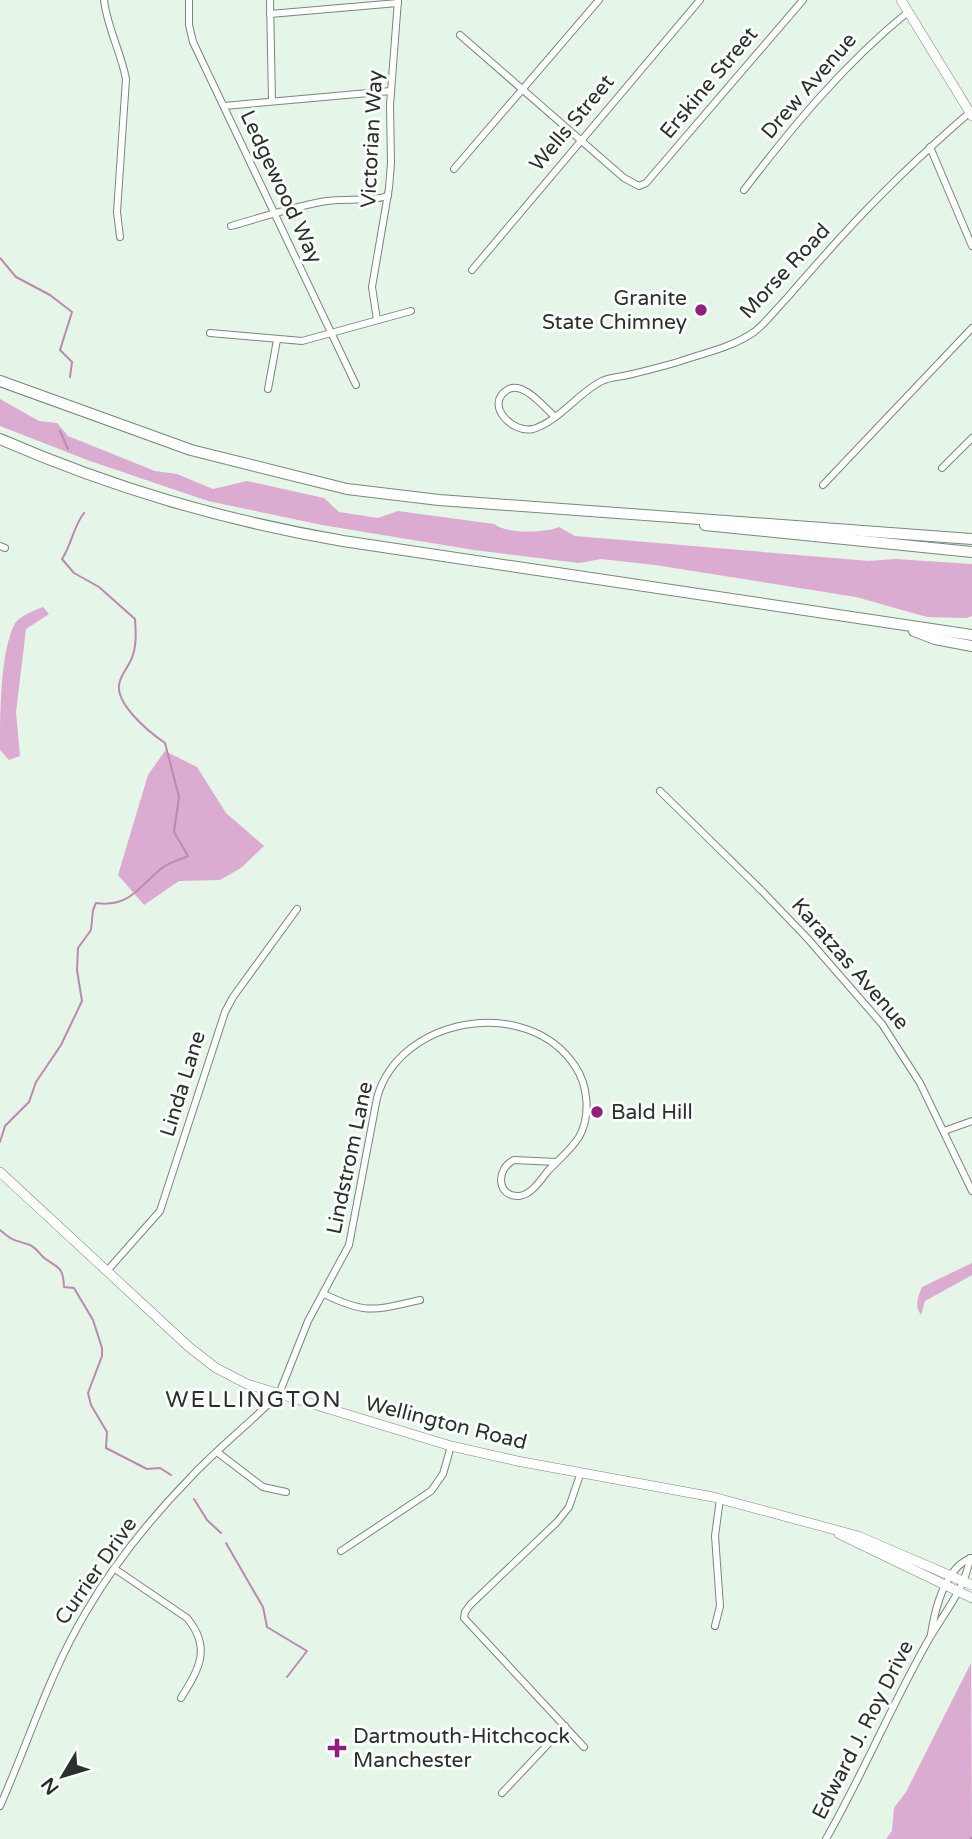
<svg xmlns="http://www.w3.org/2000/svg" width="972" height="1839" font-family="'Varela Round',sans-serif">
<style>
.green{fill:#dcabd1}
.lines{fill:none;stroke-linecap:round;stroke-linejoin:round}
.stream{stroke:#bb89b1;stroke-width:2}
.street-casing{stroke:#78877b;stroke-width:8}
.secondary-casing{stroke:#78877b;stroke-width:10}
.highway-casing{stroke:#78877b;stroke-width:12}
.street{stroke:#fff;stroke-width:6}
.secondary{stroke:#fff;stroke-width:9}
.highway{stroke:#fff;stroke-width:10}
.poi-dot{fill:#8f2081;stroke:#fbfefc;stroke-width:2.5}
.labels{text-anchor:middle;dominant-baseline:central;stroke-width:6;stroke-linejoin:round;paint-order:stroke}
.street-label{font-size:21px;fill:#2a302c;stroke:#fbfefc}
.poi-label{font-size:21px;fill:#2a302c;stroke:#fbfefc;text-anchor:start}
.neighbourhood-label{font-size:23px;letter-spacing:2px;fill:#2a302c;stroke:#fbfefc}
</style>
<rect width="100%" height="100%" fill="#e5f5e8"/>
<!-- green -->
<g class="green">
<path d="M0,399L39,421L57,423L68,436L155,471L177,474L213,489L247,481L324,498L339,512L378,518L398,511L494,524C507,534 544,533 559,527L575,536L869,561L895,559L972,564V616L966,618L927,617L856,597L655,565L601,559L579,563L474,550L322,525L208,501L90,461L0,426Z"/>
<path d="M43,607L49,614L26,629L16,712L20,756L9,760L0,750C0,714 0,652 15,623C22,615 33,611 43,607Z"/>
<path d="M165,751L197,767L226,813L264,846L241,868L220,880L179,881L144,905L118,875L148,775Z"/>
<path d="M972,1263V1275L925,1301L921,1315C914,1305 918,1297 922,1287Z"/>
<path d="M971,1663L972,1839H886L892,1831L894,1808L906,1792Z"/>
</g>
<g class="lines">
<!-- stream -->
<g class="stream">
<path d="M0,258L16,277L50,295L72,312L60,350L72,362L70,377"/>
<path d="M60,431L68,449"/>
<path d="M0,1142L5,1126L29,1102L36,1082L61,1045L82,1001L77,970L78,948L91,930L93,910L96,903C130,908 139,886 162,868C169,862 180,860 188,856L174,832L179,797L165,743C149,732 112,702 120,681C122,674 127,668 130,662C137,649 136,633 135,619L99,587L74,573L62,559C72,544 73,527 84,513"/>
<path d="M0,1230C15,1243 14,1239 30,1245C36,1248 39,1253 43,1257C58,1269 63,1265 64,1287L74,1288L93,1320L102,1348V1356L88,1393L91,1405L107,1432L106,1448L147,1469L160,1468L171,1475"/>
<path d="M194,1499L207,1520L221,1533"/>
<path d="M226,1543L263,1607L267,1627L307,1651L287,1677"/>
<path d="M970,1839L972,1838"/>
</g>
<defs>
<g id="street">
<path d="M104,0C107,27 121,52 126,79L117,212L120,237"/>
<path d="M189,0V25L193,42L356,385"/>
<path d="M270,0L272,101"/>
<path d="M270,14L398,3"/>
<path d="M460,35L624,178L639,186L646,183L803,0"/>
<path d="M224,106L391,91"/>
<path d="M930,147L972,246"/>
<path d="M454,169L599,0"/>
<path d="M744,190C793,126 845,63 908,12"/>
<path d="M231,226C263,217 295,206 327,201C347,198 369,202 388,196"/>
<path d="M472,270L700,0"/>
<path d="M377,320L372,287L389,188L391,163L390,105L398,0"/>
<path d="M210,333L302,341L411,311"/>
<path d="M268,389L277,340"/>
<path d="M554,416C543,406 522,380 507,390C484,405 513,434 533,429C558,422 579,392 602,381C610,377 620,377 628,375C649,370 670,365 690,358C710,352 736,345 754,332C766,323 776,309 787,298C804,278 822,258 840,238C880,194 924,152 969,113"/>
<path d="M942,468L972,438"/>
<path d="M823,485L972,328"/>
<path d="M0,546L5,548"/>
<path d="M660,791L762,891L808,939L882,1024L920,1083L972,1191"/>
<path d="M944,1131L972,1121"/>
<path d="M107,1271L160,1211L225,1012L233,997L297,909"/>
<path d="M324,1294C367,1315 375,1310 420,1300"/>
<path d="M217,1452L263,1487L286,1492"/>
<path d="M581,1472L569,1507L557,1522L470,1605L465,1612L464,1618L584,1747"/>
<path d="M341,1551L431,1491L443,1474L451,1446"/>
<path d="M115,1569L187,1618C212,1648 199,1669 181,1698"/>
<path d="M715,1626L720,1606L715,1536L720,1499"/>
<path d="M931,1634C935,1609 945,1568 971,1558"/>
<path d="M502,1793L565,1726"/>
<path d="M0,1806C29,1741 49,1674 86,1612C114,1564 151,1518 190,1478C218,1448 250,1423 279,1394L308,1321L349,1245L377,1098C399,1017 527,994 575,1066C588,1085 591,1116 579,1137C571,1150 557,1161 547,1172C540,1181 531,1195 519,1196C496,1197 496,1168 514,1160L556,1162"/>
<path d="M826,1839C863,1774 892,1704 929,1639C944,1613 965,1589 970,1558"/>
</g>
<g id="secondary">
<path d="M901,0L972,116"/>
<path d="M0,1172L189,1347L216,1368L247,1384L451,1446L517,1461L713,1497L858,1536L972,1585"/>
<path d="M839,1534L972,1598"/>
</g>
<g id="highway">
<path d="M0,381L191,450L347,489L439,500L972,539"/>
<path d="M0,439C113,488 222,520 343,541L972,635"/>
<path d="M705,525L972,552"/>
<path d="M914,631L935,639L972,646"/>
</g>
</defs>
<!-- street casing -->
<use href="#street" class="street-casing"/>
<!-- secondary casing -->
<use href="#secondary" class="secondary-casing"/>
<!-- highway casing -->
<use href="#highway" class="highway-casing"/>
<!-- street -->
<use href="#street" class="street"/>
<!-- secondary -->
<use href="#secondary" class="secondary"/>
<!-- highway -->
<use href="#highway" class="highway"/>
</g>
<!-- markers -->
<g class="poi-dot">
<circle cx="701" cy="310" r="7"/>
<circle cx="597" cy="1112" r="7"/>
<path d="M333.5 1737.5h7v7h7v7h-7v7h-7v-7h-7v-7h7z"/>
</g>
<g class="labels">
<!-- street labels -->
<g class="street-label">
<text transform="translate(709 83) rotate(-50)">Erskine Street</text>
<text transform="translate(809 86) rotate(-49)">Drew Avenue</text>
<text transform="translate(572 123) rotate(-50)">Wells Street</text>
<text transform="translate(372 139) rotate(-87)">Victorian Way</text>
<text transform="translate(281 187) rotate(65)">Ledgewood Way</text>
<text transform="translate(785 271) rotate(-47)">Morse Road</text>
<text transform="translate(850 964) rotate(49)">Karatzas Avenue</text>
<text transform="translate(183 1084) rotate(-73)">Linda Lane</text>
<text transform="translate(350 1158) rotate(-78)">Lindstrom Lane</text>
<text transform="translate(446 1423) rotate(14)">Wellington Road</text>
<text transform="translate(96 1571) rotate(-55)">Currier Drive</text>
<text transform="translate(863 1730) rotate(-63)">Edward J. Roy Drive</text>
</g>
<!-- poi labels -->
<g class="poi-label">
<text x="687" y="298" text-anchor="end">Granite<tspan x="687" dy="24">State Chimney</tspan></text>
<text x="611" y="1112">Bald Hill</text>
<text x="353" y="1736">Dartmouth-Hitchcock<tspan x="353" dy="24">Manchester</tspan></text>
</g>
<!-- neighbourhood labels -->
<g class="neighbourhood-label">
<text x="254" y="1400">WELLINGTON</text>
</g>
</g>
<!-- north arrow -->
<g transform="translate(63 1776) rotate(232)" stroke="#fbfefc" stroke-width="5" paint-order="stroke">
<path d="M0-5L12 26L0 18L-12 26Z" fill="#2a302c"/>
<text y="-10" font-size="19" font-weight="bold" text-anchor="middle" fill="#2a302c">N</text>
</g>
</svg>
